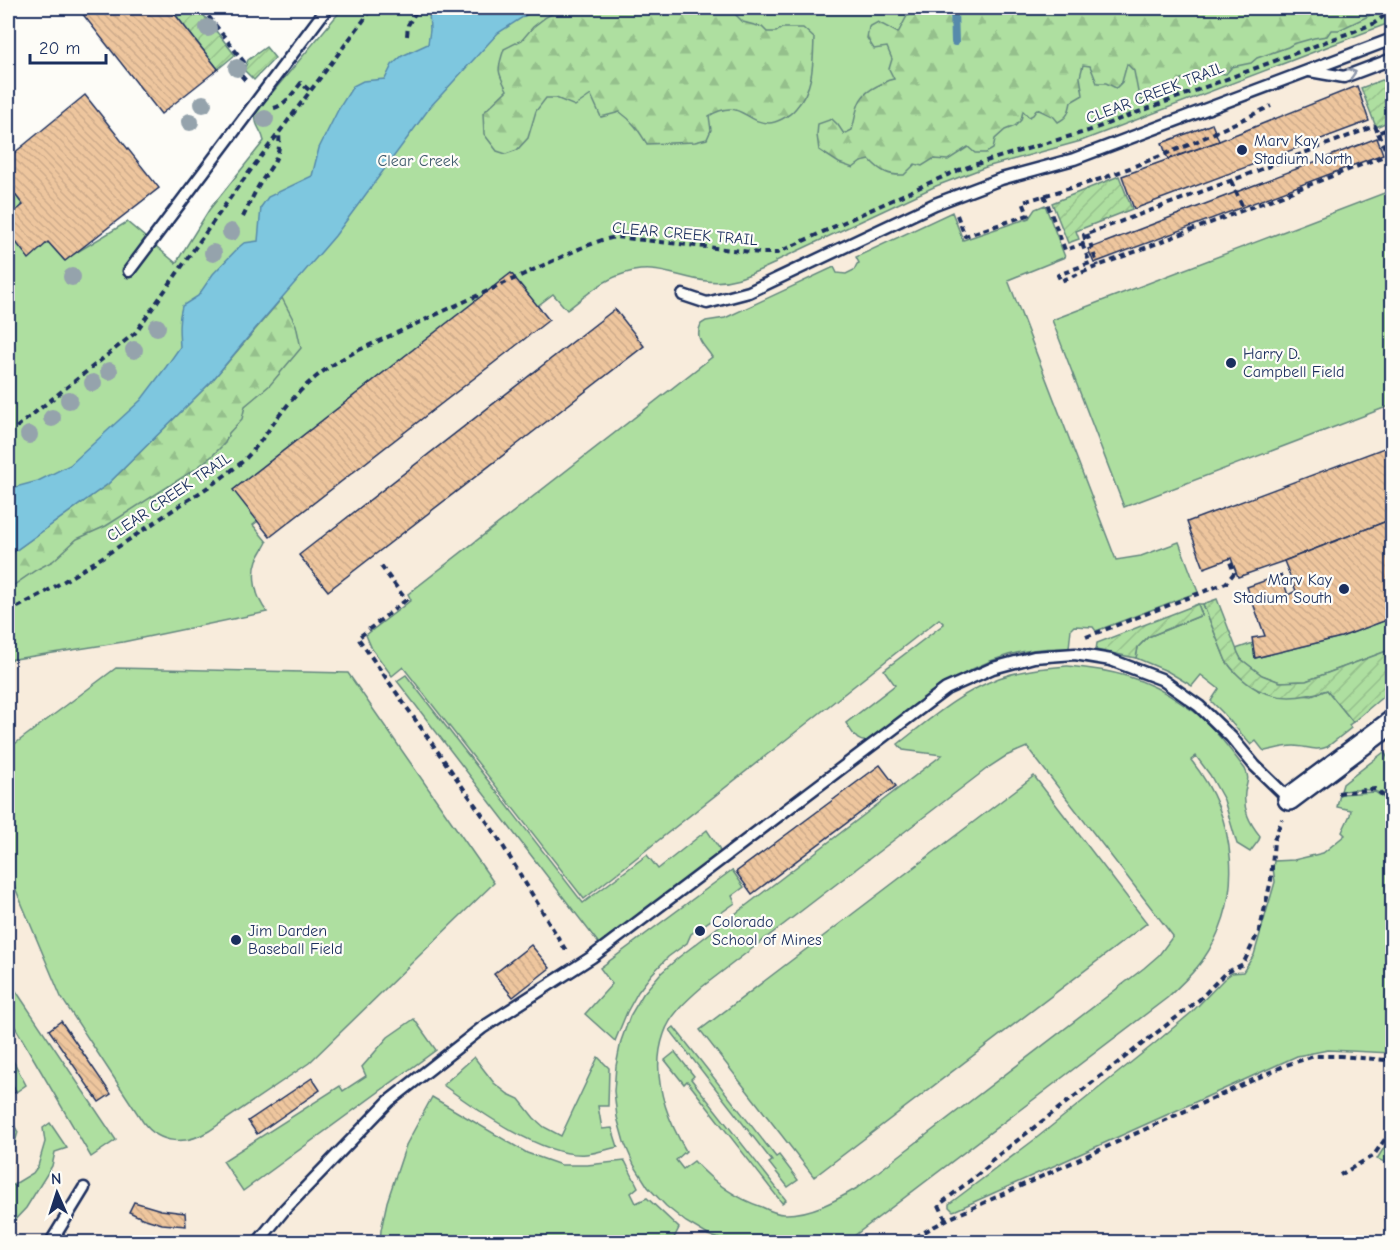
<svg xmlns="http://www.w3.org/2000/svg" width="1400" height="1250" font-family="'Comic Neue',sans-serif">
<style>
.built{fill:#f8ecdc}
.green{fill:#aedfa0;stroke:#64877f;stroke-width:1.5;fill-rule:evenodd}
.forest{fill:url(#forest-firs);stroke:#64877f;stroke-width:1.5}
.garden{fill:url(#garden-furrows);stroke:#64877f;stroke-width:1.5}
.water{fill:#7ec7df;stroke:#568aab;stroke-width:1.5}
.lines{fill:none;stroke-linecap:round;stroke-linejoin:round}
.stream{stroke:#568aab;stroke-width:8}
.building{fill:url(#building-back-hatch);stroke:#1b2f5e;stroke-width:1.5}
.service-casing{stroke:#1b2f5e;stroke-width:15}
.minor-casing{stroke:#1b2f5e;stroke-width:26}
.path{stroke:#1b2f5e;stroke-width:4;stroke-dasharray:6 4.5;stroke-linecap:butt}
.service{stroke:#fdfcf7;stroke-width:10}
.minor{stroke:#fdfcf7;stroke-width:21}
.tree{fill:#95a3ac}
.oneway{stroke:#8c96aa}
.poi-dot{fill:#1b2f5e;stroke:#fdfcf7;stroke-width:2}
.labels{text-anchor:middle;dominant-baseline:central;stroke-width:4.5;stroke-linejoin:round;paint-order:stroke}
.street-label{font-size:16px;fill:#1b2f5e;stroke:#fdfcf7}
.poi-label{font-size:16px;fill:#1b2f5e;stroke:#fdfcf7;text-anchor:start}
.park-label{font-size:16px;fill:#405b6e;stroke:#fdfcf7}
</style>
<defs>
<pattern id="forest-firs" width="22" height="20" patternUnits="userSpaceOnUse" patternTransform="scale(1.5)"><rect width="22" height="20" fill="#aedfa0"/><path d="M5 1l3.5 6h-7zM16 11l3.5 6h-7z" fill="#95c08c"/></pattern>
<pattern id="garden-furrows" width="10" height="10" patternUnits="userSpaceOnUse" patternTransform="scale(1.5)"><rect width="10" height="10" fill="#aedfa0"/><path d="M-1 1l2-2M0 10L10 0M9 11l2-2" fill="none" stroke="#95c08c"/></pattern>
<pattern id="building-back-hatch" width="6" height="6" patternUnits="userSpaceOnUse" patternTransform="scale(1.5)"><rect width="6" height="6" fill="#eec69e"/><path d="M-1 5l2 2M0 0l6 6M5-1l2 2" fill="none" stroke="#ccaa8a"/></pattern>
</defs>
<rect width="100%" height="100%" fill="#fdfcf7"/>
<filter id="ink" filterUnits="userSpaceOnUse"><feTurbulence type="fractalNoise" baseFrequency=".0167" numOctaves="2"/><feDisplacementMap in="SourceGraphic" scale="12" xChannelSelector="R" yChannelSelector="G"/><feConvolveMatrix kernelMatrix="1 2 1 2 8 2 1 2 1" color-interpolation-filters="sRGB"/></filter>
<g filter="url(#ink)">
<!-- built -->
<path class="built" d="M1392,22V1242H8V620L584,255L775,261L936,186L986,167L1081,141Z"/>
<!-- green -->
<g class="green">
<path d="M343,8H1392V22L1081,141L986,167L936,186L776,261V263C753,273 731,285 706,281C674,277 654,262 620,275C600,282 584,297 567,310L553,294L253,525L267,542C264,548 260,554 257,560C251,577 256,598 267,612L123,642L8,660V232L29,258L48,242L64,260L127,222L176,263L209,210L264,141C261,127 254,128 256,112Z"/>
<path d="M8,185L23,205L8,217Z"/>
<path d="M1392,190V405L1124,507L1052,320Z"/>
<path d="M1045,205L1065,257L1008,280L1116,560L1141,556L1179,542L1198,592L1096,631L1093,627L1074,626L1071,629L1069,648C1057,648 1044,648 1032,650C968,659 921,702 871,740C857,745 853,733 846,723L895,685L884,670L944,624L939,619L584,899L403,667L392,676L372,649L366,635L411,600L408,594L712,357C704,345 694,339 701,324L706,321L725,318L834,267L837,273L846,274L854,270L857,264L859,263L856,257L952,212L963,240L1029,218L1035,209Z"/>
<path d="M1198,604H1203L1226,661L1232,669L1259,691L1312,696L1327,690L1353,722L1349,725L1351,728L1327,747C1315,752 1306,746 1294,746C1284,746 1275,749 1265,751L1263,750L1256,741L1251,745L1223,713L1211,701L1219,689L1201,675L1192,686L1167,671L1136,658L1138,647L1148,637L1202,615Z"/>
<path d="M1392,618V649L1306,681L1280,682L1261,675L1241,659L1236,649L1253,643L1255,658L1341,637Z"/>
<path d="M1068,666C1111,670 1145,677 1181,703C1187,707 1194,711 1200,716C1217,731 1231,751 1245,769C1250,779 1247,781 1245,792C1243,810 1249,822 1260,836L1259,840L1250,852L1237,844L1224,800L1210,775L1196,756L1191,760C1237,818 1246,898 1202,961C1192,975 1179,986 1167,998L846,1242H728L708,1235L686,1222L666,1206L648,1187L634,1165L624,1142L617,1117L614,1091L616,1066L621,1041L630,1016L643,994L660,974L679,957L942,755L903,750L898,744C929,720 961,692 999,678C1021,670 1045,668 1068,666ZM1027,747L1173,936L1159,955L1144,968L857,1188C835,1201 810,1215 784,1214C777,1214 768,1210 762,1207C735,1198 713,1182 694,1161L683,1169L676,1160L686,1151C666,1117 650,1074 664,1034C670,1015 687,1000 702,987L989,767L1006,756Z"/>
<path d="M116,668L348,673L494,883L309,1063L209,1131C186,1145 160,1145 143,1122L61,997L8,871V749Z"/>
<path d="M406,675L583,903L647,855L658,869L707,830L719,848L720,853L600,945L397,681Z"/>
<path d="M1384,752L1392,764V805C1378,785 1363,790 1341,791L1343,784Z"/>
<path d="M1034,776L1147,923L814,1177L700,1030Z"/>
<path d="M1375,792L1389,802L1392,807V1053L1328,1050L1297,1056L976,1201L956,1210L953,1211L949,1207V1204L1034,1140L1154,1044L1192,1012L1224,979L1232,973L1243,972L1254,955L1268,906L1275,882L1273,868L1274,861L1294,860L1323,853L1345,835L1342,832L1350,815L1351,810L1337,807L1340,794Z"/>
<path d="M732,870L744,887L732,896L735,903L691,934L687,943L668,957L651,975L638,992L627,1012L615,1041L585,1014L612,984L600,968Z"/>
<path d="M8,979L116,1140L91,1157L8,1015Z"/>
<path d="M414,1019L436,1050L243,1191L223,1161L340,1086L343,1091L366,1076L362,1067L388,1037Z"/>
<path d="M674,1027L776,1157L779,1155L798,1180L788,1187L769,1163L772,1161L670,1030Z"/>
<path d="M8,1051L26,1085L16,1092L8,1077Z"/>
<path d="M675,1052L694,1076L691,1079L786,1200L782,1203L687,1081L684,1084L665,1060Z"/>
<path d="M474,1057L494,1083L508,1094L519,1099L534,1118L544,1127L561,1136L598,1057L609,1068L608,1106H598L602,1129L612,1128L618,1147C608,1149 597,1153 586,1154C543,1158 477,1110 443,1085Z"/>
<path d="M432,1097L527,1153L561,1165H587L625,1161L638,1187L631,1193L636,1203L647,1198L679,1228L672,1242H380L381,1230L387,1202L406,1145Z"/>
<path d="M8,1115L18,1132L12,1153L8,1156Z"/>
<path d="M50,1123L67,1148L55,1152L52,1166L26,1208L8,1227V1188L33,1173L38,1166L45,1142L43,1128Z"/>
<path d="M1392,1135V1165L1377,1159Z"/>
</g>
<!-- forest -->
<g class="forest">
<path d="M563,8H738L736,15L743,22L762,27L767,32H776L782,28H803L814,38C813,63 814,88 796,108C792,113 788,116 782,119C778,121 773,123 769,123C744,123 741,97 709,116L711,130L707,139L695,142L647,144C639,131 633,121 620,112L601,117L591,95L575,106L556,98H546L536,111L528,138L517,150L506,154L497,151L484,134L483,113L507,90C497,71 497,70 504,49L522,40L533,27L546,17Z"/>
<path d="M917,8H1378L1377,12L1339,30H1331L1327,36L1314,38L1293,44L1288,47L1257,58L1251,63L1232,67L1226,74L1216,73L1211,75L1203,80L1196,81L1191,78L1181,79L1179,88L1160,98L1144,101L1139,97L1134,71L1127,64L1122,82L1116,88L1106,83H1097L1090,66L1083,65L1080,77L1083,95L1071,102C1069,112 1068,117 1058,122L1054,117L1037,109L1033,115L1029,117L1023,111L1021,120L1015,126L1005,130L995,139L993,149L986,153H975L968,147L948,160L933,159L922,166L915,164L904,175C889,176 880,171 870,160L861,162L853,168L839,163L819,150L817,135L818,124L832,119L838,125L844,134L852,130C858,109 855,97 877,86C884,83 886,80 894,79L889,69L892,59L887,47L874,49L867,38L869,27L878,22L898,33L907,16L916,14Z"/>
<path d="M282,298L296,325L301,348L270,385L245,406L242,419L229,433L225,443L212,456L194,470L106,526L77,539L53,561L36,570L8,589V556L108,484L211,382Z"/>
</g>
<!-- garden -->
<g class="garden">
<path d="M170,8H198L235,55L218,69Z"/>
<path d="M266,47L275,58L254,80L244,70L248,60Z"/>
<path d="M1382,80L1392,84V120L1376,127L1361,88Z"/>
<path d="M1119,176L1132,209L1076,231L1079,239L1068,243L1052,203Z"/>
<path d="M1217,599L1238,653L1241,659L1262,675L1280,682L1306,681L1392,649V689L1353,722L1327,690C1285,704 1253,698 1226,661L1203,604Z"/>
<path d="M1198,604L1202,615L1148,637L1138,647L1136,658L1096,650L1097,643Z"/>
</g>
<!-- water -->
<path class="water" d="M437,8H537L498,33L431,106L335,236L255,329L211,382L108,484L8,556V489L38,481L70,465L141,400L166,367L180,347C179,333 178,320 182,306L198,296L213,274L239,247L244,243L258,241L261,207L268,197L312,176L319,148L338,110L353,86L363,81L385,79L392,65L402,56L428,44L430,30L429,12Z"/>
<g class="lines">
<!-- stream -->
<path class="stream" d="M954,8L955,42"/>
</g>
<!-- building -->
<g class="building">
<path d="M78,8H170L218,69L161,114Z"/>
<path d="M1357,86L1369,121L1134,209L1122,176L1219,141Z"/>
<path d="M85,95L159,188L65,261L48,242L29,259L8,232V217L23,205L8,185V158Z"/>
<path d="M1212,124L1219,141L1168,159L1162,143Z"/>
<path d="M1377,138L1383,154L1094,263L1088,249Z"/>
<path d="M511,273L549,320L270,537L233,490Z"/>
<path d="M615,309L644,346L328,591L299,555Z"/>
<path d="M1392,445V519L1284,561L1238,577L1231,558L1204,568L1187,522Z"/>
<path d="M1392,519V620V618L1341,637L1255,658L1252,638L1265,636L1247,587L1281,575L1288,595L1296,591L1284,561Z"/>
<path d="M880,765L896,786L752,894L736,872Z"/>
<path d="M531,945L550,968L513,997L494,974Z"/>
<path d="M61,1021L111,1094L99,1102L49,1030Z"/>
<path d="M8,1077L16,1092L8,1096Z"/>
<path d="M312,1078L320,1090L257,1134L248,1121Z"/>
<path d="M134,1202L161,1210L185,1213L186,1226L162,1224L142,1218L129,1212Z"/>
</g>
<g class="lines">
<defs>
<g id="service">
<path d="M1310,71L1344,77L1392,59"/>
<path d="M129,271L327,8"/>
<path d="M683,295L707,303L749,292L935,204L1001,179L1074,159L1392,39"/>
<path d="M51,1242L84,1188"/>
<path d="M258,1242L284,1210L389,1101L482,1028L592,957L946,689L993,668L1034,657L1075,654L1111,660L1161,679L1199,706L1231,737L1255,766L1289,799"/>
</g>
<path id="minor" d="M1289,799L1392,722"/>
</defs>
<!-- service casing -->
<use href="#service" class="service-casing"/>
<!-- minor casing -->
<use href="#minor" class="minor-casing"/>
<!-- path -->
<g class="path">
<path d="M202,8L244,62L239,73L248,83"/>
<path d="M407,36L408,25L418,8"/>
<path d="M274,108C285,105 293,93 301,83L310,91"/>
<path d="M1385,130L1391,147L1392,146"/>
<path d="M1378,133L1388,155"/>
<path d="M1231,181L1244,210"/>
<path d="M1044,195L1065,250L1086,243L1084,235L1209,189L1375,126L1378,133L1392,127"/>
<path d="M957,215L965,236L1028,215L1023,202L1104,178L1191,144L1271,106"/>
<path d="M243,217C249,205 254,193 261,182C273,163 281,158 279,133"/>
<path d="M1087,234L1098,266"/>
<path d="M1082,244L1090,263L1058,275L1061,281L1098,266L1392,153"/>
<path d="M8,434L135,333L235,191L369,13L377,8"/>
<path d="M381,566L406,600L358,638L497,836L568,954"/>
<path d="M8,612C62,585 114,550 164,516C190,498 219,482 243,461C260,445 271,425 286,407C305,383 329,365 357,351L581,248L602,240L616,237L760,253H777L929,183L959,170L989,160L1088,131L1373,24L1392,10"/>
<path d="M1086,637L1226,583L1234,573L1229,559"/>
<path d="M1338,793L1375,789L1390,801L1392,805"/>
<path d="M1385,1060L1392,1055"/>
<path d="M1340,1175L1374,1155L1392,1129"/>
<path d="M946,1220L939,1205L990,1165L992,1160L1199,1000L1224,974L1243,964L1260,929L1271,880L1274,840L1282,819"/>
<path d="M906,1242L946,1220L1286,1065L1314,1056H1340L1385,1060L1392,1064"/>
</g>
<!-- service -->
<use href="#service" class="service"/>
<!-- minor -->
<use href="#minor" class="minor"/>
</g>
<!-- trees -->
<g class="tree">
<circle cx="208" cy="28" r="9"/>
<circle cx="237" cy="68" r="9"/>
<circle cx="203" cy="104" r="9"/>
<circle cx="265" cy="119" r="9"/>
<circle cx="190" cy="122" r="9"/>
<circle cx="231" cy="232" r="9"/>
<circle cx="213" cy="253" r="9"/>
<circle cx="72" cy="277" r="9"/>
<circle cx="157" cy="327" r="9"/>
<circle cx="134" cy="350" r="9"/>
<circle cx="109" cy="371" r="9"/>
<circle cx="93" cy="383" r="9"/>
<circle cx="69" cy="400" r="9"/>
<circle cx="52" cy="418" r="9"/>
<circle cx="29" cy="435" r="9"/>
</g>
<!-- one-way arrows -->
<defs><path id="oneway-chevron" d="M-2-3.5L2.5 0L-2 3.5" fill="none" stroke-width="1.6" stroke-linecap="round" stroke-linejoin="round" transform="scale(1.5)"/></defs>
<use class="oneway" href="#oneway-chevron" transform="translate(1352 73) rotate(-17)"/>
</g>
<!-- markers -->
<g class="poi-dot">
<circle cx="1242" cy="150" r="6"/>
<circle cx="1231" cy="363" r="6"/>
<circle cx="1344" cy="589" r="6"/>
<circle cx="700" cy="931" r="6"/>
<circle cx="236" cy="940" r="6"/>
</g>
<g class="labels">
<!-- street labels -->
<g class="street-label">
<text transform="translate(1155 93) rotate(-21)">CLEAR CREEK TRAIL</text>
<text transform="translate(685 234) rotate(5)">CLEAR CREEK TRAIL</text>
<text transform="translate(169 497) rotate(-34)">CLEAR CREEK TRAIL</text>
</g>
<!-- poi labels -->
<g class="poi-label">
<text x="1254" y="141">Marv Kay<tspan x="1254" dy="18">Stadium North</tspan></text>
<text x="1243" y="354">Harry D.<tspan x="1243" dy="18">Campbell Field</tspan></text>
<text x="1332" y="580" text-anchor="end">Marv Kay<tspan x="1332" dy="18">Stadium South</tspan></text>
<text x="712" y="922">Colorado<tspan x="712" dy="18">School of Mines</tspan></text>
<text x="248" y="931">Jim Darden<tspan x="248" dy="18">Baseball Field</tspan></text>
</g>
<!-- park labels -->
<g class="park-label">
<text x="418" y="161">Clear Creek</text>
</g>
</g>
<!-- margin -->
<rect width="1400" height="1250" fill="none" stroke="#fdfcf7" stroke-width="30"/>
<rect x="15" y="15" width="1370" height="1220" fill="none" stroke="#1b2f5e" stroke-width="2" filter="url(#ink)"/>
<!-- north arrow -->
<g transform="translate(57 1193) rotate(357)" stroke="#fdfcf7" stroke-width="4.5" paint-order="stroke">
<path d="M0-4.5L10 22L0 15L-10 22Z" fill="#1b2f5e"/>
<text y="-9" font-size="16" font-weight="bold" text-anchor="middle" fill="#1b2f5e">N</text>
</g>
<!-- scale -->
<path d="M30 54v9h76v-9" fill="none" stroke="#1b2f5e" stroke-width="3"/>
<text x="39" y="54" font-size="18" fill="#1b2f5e" stroke="#fdfcf7" stroke-width="4.5" paint-order="stroke">20 m</text>
</svg>
